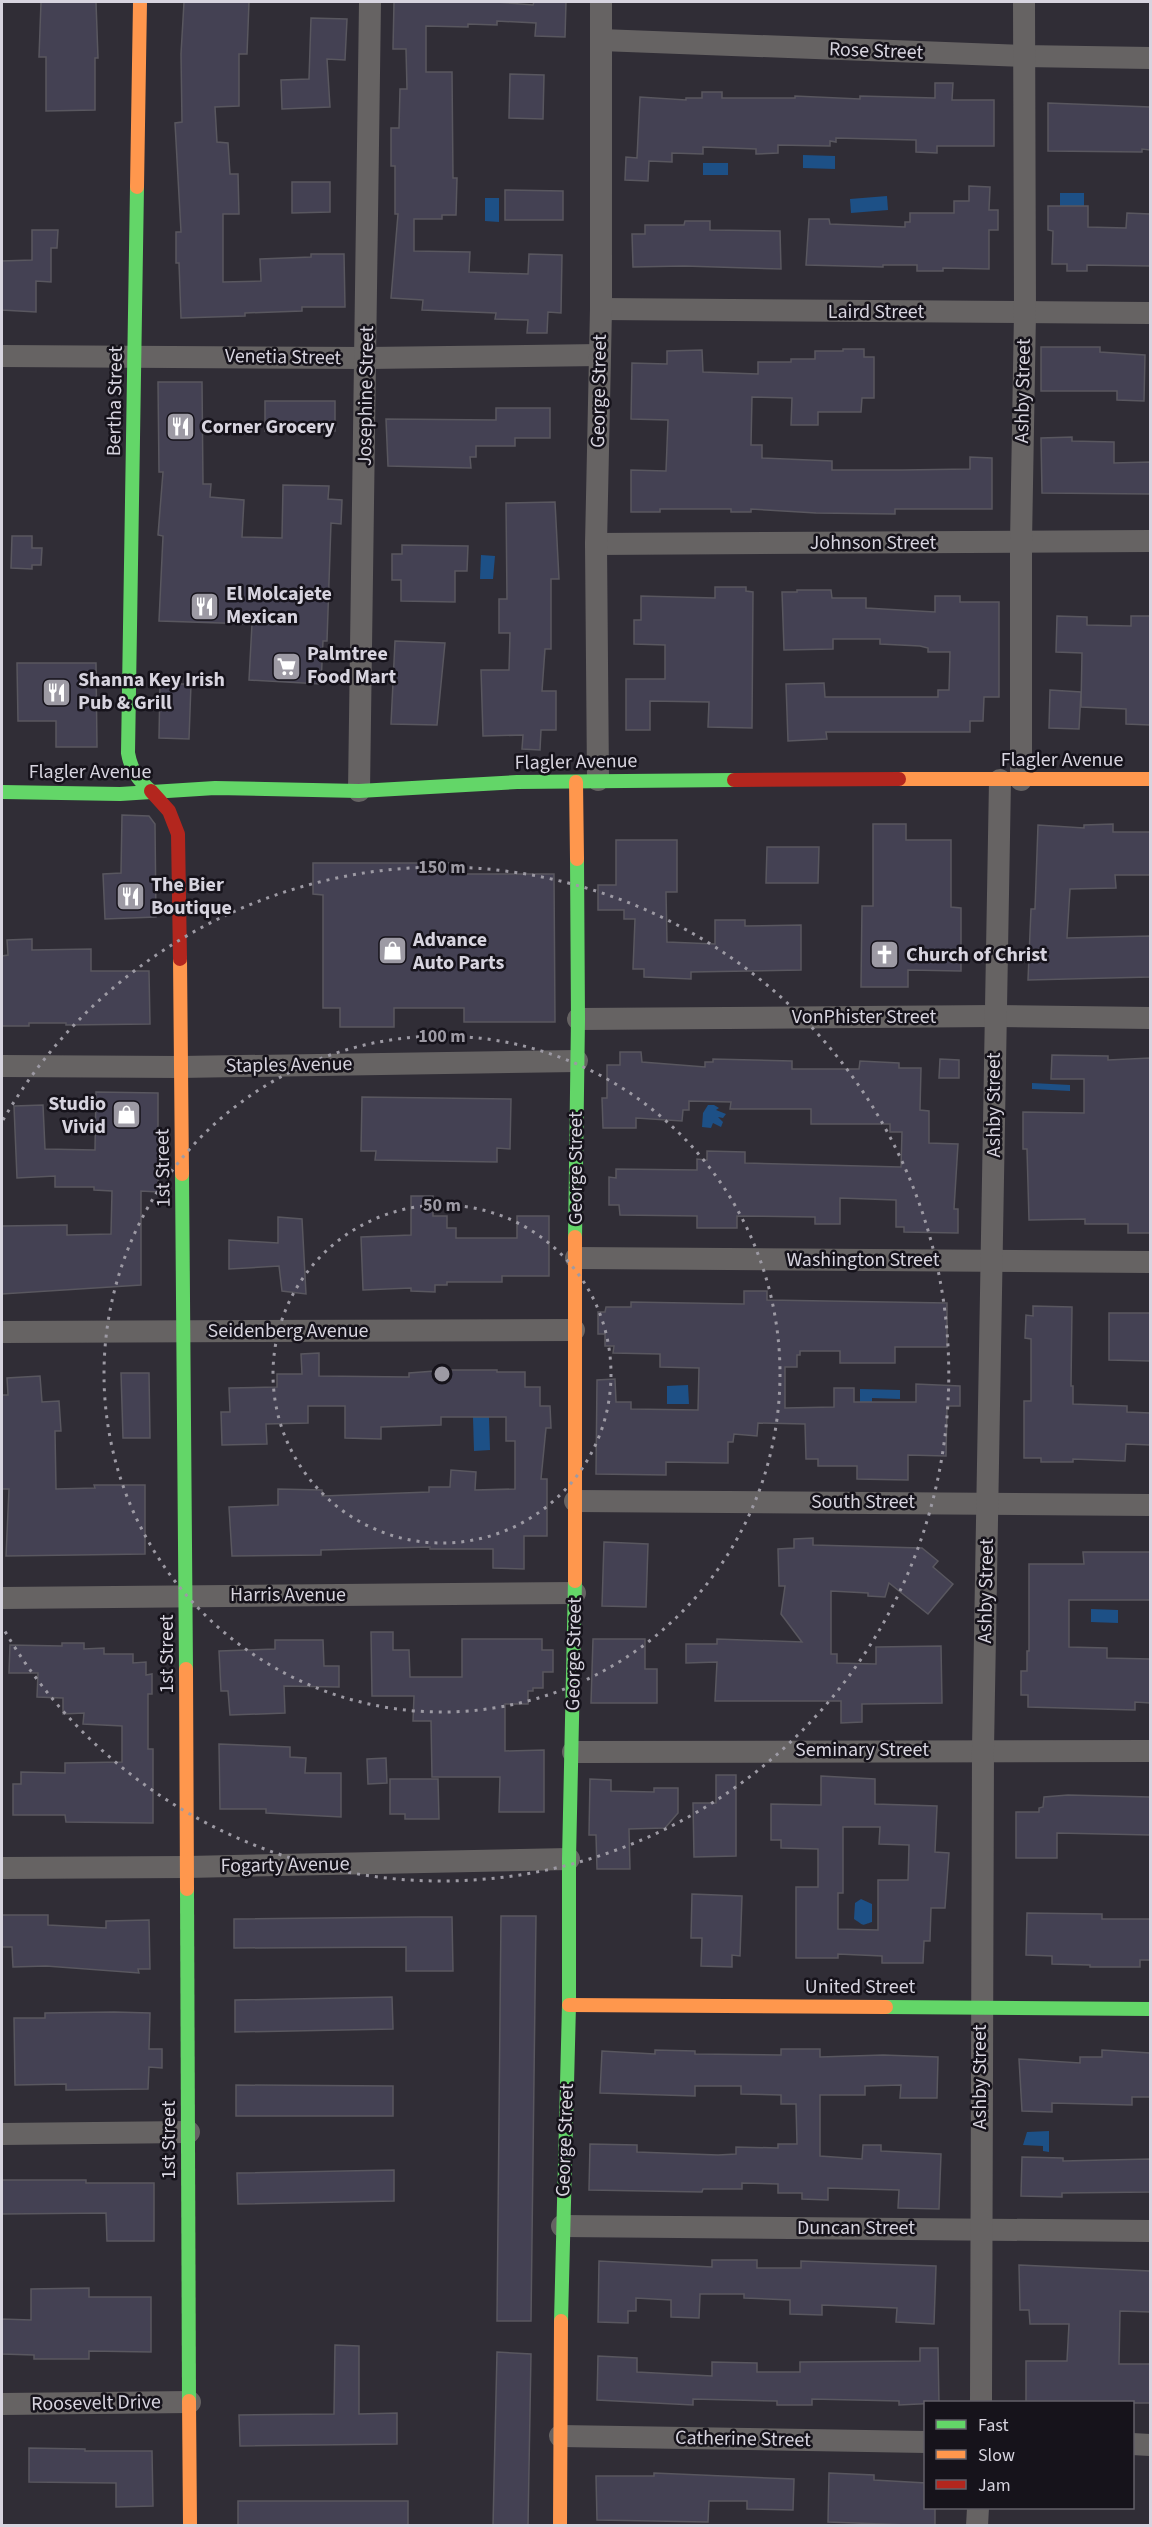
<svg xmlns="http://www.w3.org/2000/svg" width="1152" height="2527" font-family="'Source Sans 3',sans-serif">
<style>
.water{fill:#1d5086}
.building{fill:#444153;stroke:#59575f;stroke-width:1.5;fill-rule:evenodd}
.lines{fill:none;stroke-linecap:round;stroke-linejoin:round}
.street{stroke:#666363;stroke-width:22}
.fast{stroke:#63d668;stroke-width:14}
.slow{stroke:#ff974d;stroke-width:14}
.jam{stroke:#b3261e;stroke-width:14}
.ring{fill:none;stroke:#9d9aa4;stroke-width:3;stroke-dasharray:3 6}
.labels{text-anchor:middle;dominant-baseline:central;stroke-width:5;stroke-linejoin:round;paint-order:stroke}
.street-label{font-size:20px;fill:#d7d4df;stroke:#16131b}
.poi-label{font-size:20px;font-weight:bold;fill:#d7d4df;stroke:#16131b;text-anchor:start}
.centre{fill:#9d9aa4;stroke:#16131b;stroke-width:3}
.ring-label{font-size:18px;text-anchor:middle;font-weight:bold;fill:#9d9aa4;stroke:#16131b;stroke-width:5;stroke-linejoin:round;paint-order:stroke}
</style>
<rect width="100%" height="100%" fill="#302d36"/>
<!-- water -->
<g class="water">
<path d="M803,155L835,156V169L803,168Z"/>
<rect x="703" y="163" width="25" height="12"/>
<rect x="1060" y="193" width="24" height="13"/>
<path d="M887,196L888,210L851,213L850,199Z"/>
<path d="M485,198H499V222L485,221Z"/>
<path d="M481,555L495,556L493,579H480Z"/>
<path d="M1032,1083L1070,1085V1091L1032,1089Z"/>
<path d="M708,1105H714L719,1108L716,1110L726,1114L723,1118L718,1117L723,1122L721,1127L713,1123L711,1128L702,1127L703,1113Z"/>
<path d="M688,1385L689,1404H667V1386Z"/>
<path d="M860,1389L900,1390V1399L872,1398V1409L860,1404Z"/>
<path d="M473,1417H489L490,1450L474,1451Z"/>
<path d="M1091,1609L1118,1610V1623L1091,1622Z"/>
<path d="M861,1899L872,1904V1922C860,1926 865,1926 854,1919L855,1903Z"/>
<path d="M1049,2131V2152L1043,2151V2146L1023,2145L1027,2132Z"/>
</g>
<!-- building -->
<g class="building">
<path d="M41,2H96L98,58H95V110L46,111V57H39Z"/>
<path d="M184,2H249L247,54H239V106L215,107L217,142L228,143L230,174H238L239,214H223V282L261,281L260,259L311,257V254H344L345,307H302V311L245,313V316L181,318L179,263H176V232H181L175,123L182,122L181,54Z"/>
<path d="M394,2H497L533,5L534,2H566L565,37L535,36L536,23L497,21V25L468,24V27L426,26V72H452L453,178H457L456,215H442V219H414V251L470,252L469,272L528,274L529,254L562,255L561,313L548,312L547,333H527L528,320L495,319L496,313L422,310L423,300L391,298L398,214H395V166H391V128H399L400,89H407L406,49H393Z"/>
<path d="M311,18L347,19L345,60L327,59L330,107L282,109L281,80L309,79Z"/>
<path d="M510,74L544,75L543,119L509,118Z"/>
<path d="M935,83H953L952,100H994V146H937V153L916,152V140L836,138V142L830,141V146L778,145V153L756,154V149L703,147V154L672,153V162L649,161L648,181L625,180L626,157L637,158L640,97L686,100V98H702V92H722V98H795V96L860,99V96L935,98Z"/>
<path d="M1048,103L1150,107V150L1142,149V152L1048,151Z"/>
<path d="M292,182H330V212L292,213Z"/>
<path d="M969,186L990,187L989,210H998V230H989V269L943,268V271H917V265H883V267L806,265L809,219H829L830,224L905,227V222H910V213H954V201H969Z"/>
<path d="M505,190L563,191V220H505Z"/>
<path d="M1048,206H1088V227L1126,228L1127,213L1150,214V266L1087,265V271H1067V264H1052L1053,231L1048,230Z"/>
<path d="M685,221H710V230L780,231L781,269L684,266L633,267L632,234H645V225H684Z"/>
<path d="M32,230H58L57,248H51V282L36,281V312L2,310V261L32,260Z"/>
<path d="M1041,347H1100V352L1145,355L1144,401L1117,400V391H1041Z"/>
<path d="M843,349H864V357H874V398H862L861,412H818V425H791L792,398L752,397L751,445H762V458L832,461V470H902L970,469V457L992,458V509H895V514L816,513L751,509V512H731V509H660V512H631V470L666,471L668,420L631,419L632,363L667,364V351L702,350L703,372L758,374V362H791V359H815V351H843Z"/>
<path d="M158,382H202L203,484H211L210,497L244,500L242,537L282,538L283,485L329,486L328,499L342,500L341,524L331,523L327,641H323L321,684L249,680L252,624L159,621L163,536L158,535L163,472H159Z"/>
<rect x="265" y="401" width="70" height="30"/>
<path d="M496,408H550V438H515V446H476V457H470L471,468L388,466L386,419L496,420Z"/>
<path d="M1072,437V441L1114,442V463L1150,462V494L1042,493L1041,438Z"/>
<path d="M555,502L559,579H551V649H545L542,691H556V730H541L540,750L522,749L523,735L483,736L481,670H509L510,633H499V599H507L506,503Z"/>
<path d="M12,536H32V548H42L41,565H32V569L11,568Z"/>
<path d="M402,545L468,546L467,571H455V602L401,601V580H392V554H402Z"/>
<path d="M715,587H746V591L753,592L752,728L708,727L709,702L650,701V730H626V679H665V645L634,644V620H641V596L715,598Z"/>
<path d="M797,590H831L832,598H866V608L935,612V596H960V602H999V697H984L983,721H970V732H826L827,739L788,741L786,684L824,683L825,697H938V690H949L950,652H928V648L920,646L880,644V639H833V649L784,650L782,592H797Z"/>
<path d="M1057,616L1087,617V625L1131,626V616H1150V725L1126,724V709L1081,707L1082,653L1056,652Z"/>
<path d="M395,641L445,643L437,725L391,724Z"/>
<path d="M17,663H96L97,747H56V721H18Z"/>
<path d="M160,684H191L189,739L159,738Z"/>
<path d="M1050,690L1081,692L1079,729L1049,728Z"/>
<path d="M122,815L149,816L155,824L156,917L105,919L103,874L121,873Z"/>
<path d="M873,824H906V840H951V907L961,908V971L908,970V987H861L862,906H873Z"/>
<path d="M1113,824V832H1150V875H1115L1116,888L1070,889L1067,938L1150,936V977L1028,980L1031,909H1035L1038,825L1084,828V825Z"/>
<path d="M616,840H677V892H666L667,942L715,944V920H745V926L801,925V970L691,972V979L644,977V969H633L635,919H624V910H598V885H616Z"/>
<path d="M767,847H819L818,883H766Z"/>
<path d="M313,863H460L461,874H554L555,1022H464V1008H394V1027H340V1008H323V895L313,894Z"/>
<path d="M32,939V950L91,949V971H149L150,1024L66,1025V1023H29V1026H2V956L8,955L7,940Z"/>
<path d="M620,1052H641L642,1062L705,1067V1062H713V1059L792,1061V1069H859L860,1061L899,1063V1068H921L920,1110L929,1111V1143L958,1144L954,1209H958V1233L904,1232V1227H896V1200L840,1198V1224H815V1217L737,1216V1228H697V1216L620,1215L619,1205H609V1177L616,1178V1169L697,1170V1159L707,1160V1151L745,1152V1163L901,1167L902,1132H890V1124H811V1109H730L731,1102L689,1101V1110H683L682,1121L636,1118V1128H603L602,1098H607V1065H620Z"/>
<path d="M1052,1055L1108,1056V1060L1150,1058V1233H1128V1224H1085V1219L1029,1220L1027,1149H1023V1112L1084,1113V1079H1051Z"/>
<path d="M940,1059L959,1060V1078H939Z"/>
<path d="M96,1092L158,1093V1192L141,1191V1285L2,1294V1226L67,1225V1235L111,1234L112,1191L94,1190V1187H55V1176L17,1178L14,1106L43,1105L45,1149L95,1150Z"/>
<path d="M362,1097L511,1099L510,1149L497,1148V1162L375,1160L376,1151H361Z"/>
<path d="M411,1196H433V1216H447V1228H456V1238H517V1216H549V1276H502V1282H447V1285H435V1292L411,1291V1288L363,1290L361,1237L411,1235Z"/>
<path d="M278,1217L302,1219L306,1294L282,1291L279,1266L229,1269V1240L278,1243Z"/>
<path d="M744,1291H767V1300L947,1303V1347H895V1363H840V1351H800V1355H797V1367H785V1408L834,1407V1388H854V1402H916V1384L960,1386V1406H947L946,1456L908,1455V1480L857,1479V1466H818V1459H806L805,1424L758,1423L757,1436L734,1434L733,1442H728V1463L666,1462V1475L596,1474L597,1380L615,1379L616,1402H631V1409L698,1410L699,1368L660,1367V1354L613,1353L614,1346H605V1334H598V1312H605L606,1307H631V1302L744,1304Z"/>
<path d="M1033,1306L1072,1307L1071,1386H1073V1404L1127,1406V1412L1150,1413V1445L1126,1444L1125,1461L1073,1459V1462H1041V1458H1024V1401H1031V1339L1025,1338L1026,1315L1033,1316Z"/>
<path d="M1109,1313H1150V1361L1109,1360Z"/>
<path d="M319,1353V1376L409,1377V1373L448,1370H497V1372H525V1387H540V1406H550L551,1428H546L541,1479H547V1536H524V1569L493,1568V1549H430V1547L321,1550V1555L232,1556L229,1507L278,1505V1489L322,1490V1496L429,1492V1487H450L451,1470L476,1472L475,1490L515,1489V1441H506V1417H441V1425L381,1427V1439L345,1438V1406H308V1423L266,1424L267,1444L222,1445L221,1412H230L229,1388L277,1387V1374H302L301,1354Z"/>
<path d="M121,1373H149L150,1438H123Z"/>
<path d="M40,1376L42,1402L59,1401L61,1431H55L56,1489L95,1488L94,1485H145V1554L6,1556L9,1489H2V1395H8L7,1378Z"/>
<path d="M813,1538V1545L922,1548L938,1561L933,1567L953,1584L928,1614L889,1583L885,1597L868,1596V1593L831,1591V1654H837V1663L876,1664V1647L941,1646L942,1703L862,1704V1722L841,1723V1701H715L717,1662L686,1663V1644H717V1639L802,1642L781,1614L785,1586H779L778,1549L794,1548V1539Z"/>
<path d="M604,1542L648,1544L646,1607L602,1606Z"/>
<path d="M1083,1552H1150V1600H1069V1647L1107,1648V1658L1150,1659V1703L1135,1702V1710L1028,1707V1695H1021V1671H1027V1651H1029V1564H1084Z"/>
<path d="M371,1632H393V1650H409L410,1677H462V1639H542V1650H553V1672H543V1688H533V1691H528V1704H505V1751L544,1750V1812H499L500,1777H432L431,1721H413L414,1696H372Z"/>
<path d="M593,1639H645V1669H657V1703H591Z"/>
<path d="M275,1640H323L324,1666H339V1687L284,1686L285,1713L230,1715L228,1691H221L219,1651L275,1649Z"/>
<path d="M62,1643H84V1649L104,1648V1654H133V1663L146,1662V1675L152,1674V1694H148V1749H153V1823L66,1822L65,1815H13V1784H21V1772L65,1773V1763L122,1762V1726L83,1724L84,1713L63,1714V1698L37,1697L38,1673H9L10,1645L62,1646Z"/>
<path d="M219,1744L290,1747V1757L306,1758L305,1773H341V1817L266,1813V1809H220Z"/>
<path d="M386,1758L387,1783L368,1784L367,1759Z"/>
<path d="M716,1775H736V1856L694,1857L693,1803H716Z"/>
<path d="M821,1776L875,1779V1804L937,1806L935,1852L949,1853L945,1908H931L930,1941H924L923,1963H882V1956L838,1954V1958H796V1887H818V1849L781,1848V1840H771V1804L821,1805ZM843,1827H880L879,1844L909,1845L908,1880H878V1930L838,1929V1893H843Z"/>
<path d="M390,1779H438L439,1819H405V1814H390Z"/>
<path d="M590,1779L611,1780V1791L654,1792V1788H678V1813L665,1828L629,1829L630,1869H597L596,1835H589Z"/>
<path d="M1068,1795L1150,1797V1835L1057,1833V1858H1016V1812H1039V1808L1043,1807L1044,1797Z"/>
<path d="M692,1894L742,1896L740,1956L732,1955V1967L701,1966L702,1938H691Z"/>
<path d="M1027,1913L1102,1914V1919H1150V1960H1140V1967H1090V1965L1052,1964V1956L1026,1955Z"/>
<path d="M2,1915H48V1925L106,1928V1921L149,1920L150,1969H138L139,1973L46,1966L13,1967L12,1947H2Z"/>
<path d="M501,1916H536L531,2321H497Z"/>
<path d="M420,1917H452L453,1971H406V1947L234,1948V1919Z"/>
<path d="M392,1997L393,2029L235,2032V2000Z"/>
<path d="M114,2012L150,2013L149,2049H162V2068L149,2067L148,2089L66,2090V2084L15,2085L14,2018H45V2013Z"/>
<path d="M781,2049H820V2057L883,2055L938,2057L937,2098H900L901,2085L865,2086V2095H820V2156L862,2159L863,2145H881V2151L941,2154L939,2209L898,2208L899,2190L828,2188V2200L802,2199V2193H778V2184L742,2183V2189H703L702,2192L589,2190L590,2144L637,2145V2152L718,2155L736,2154V2147L778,2148V2144H797L796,2104H781V2095L741,2094V2086H695V2096L600,2093L602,2051L655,2054V2050L695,2051V2054L781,2055Z"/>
<path d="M1102,2050L1150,2053V2097H1132V2105L1052,2103V2112L1022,2111L1019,2059L1080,2063V2057H1102Z"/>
<path d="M236,2085L393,2086V2116H236Z"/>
<path d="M1022,2157L1063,2158V2161L1150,2159V2192L1062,2193V2197L1021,2196Z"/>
<path d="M394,2170V2201L238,2204L237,2173Z"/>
<path d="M2,2180H86V2183H154V2241H107L106,2213L2,2214Z"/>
<path d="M712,2260H757V2268H801V2261L936,2266L934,2324L896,2322L897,2308L822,2305V2315L790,2314V2300L744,2298V2294H700L699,2318L671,2317V2300L636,2298V2311H628V2323L598,2322L599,2261L712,2267Z"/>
<path d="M1019,2265L1150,2271V2312L1120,2311L1119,2364H1150V2403H1026V2361H1067L1069,2324H1030L1029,2310H1020Z"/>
<path d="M89,2288V2297H151V2352L89,2351V2359H34V2355L2,2354V2319L31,2320V2289Z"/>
<path d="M335,2345L359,2346V2414L397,2413V2444L240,2446L239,2415L334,2414Z"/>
<path d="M920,2348H938L939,2403L899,2405V2401L812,2399V2405H777V2401L693,2399V2405L597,2400L598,2356L637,2358V2372L712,2376V2362L757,2363V2372H800V2362L920,2361Z"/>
<path d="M497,2352L531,2354L528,2526H493Z"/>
<path d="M29,2448L85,2449V2451H152L153,2506L116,2507V2483L29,2482Z"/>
<path d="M654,2473L794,2479L793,2510L747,2509V2501H709L708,2522L597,2520L596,2476H654Z"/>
<path d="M829,2473L874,2475V2480L926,2483V2508H935V2526L828,2522Z"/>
<rect x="238" y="2501" width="170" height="25"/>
</g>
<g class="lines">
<!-- street -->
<g class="street">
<path d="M601,40L1023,56L1150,58"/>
<path d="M601,309L1150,313"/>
<path d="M2,356L367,358L600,355"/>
<path d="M596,544L1150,541"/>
<path d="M598,780L596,544L601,309V2"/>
<path d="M1021,780V542L1025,313L1024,2"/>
<path d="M359,791L370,2"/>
<path d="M578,1019L995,1016L1150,1018"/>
<path d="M2,1066L180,1067L577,1061"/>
<path d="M576,1258L1150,1262"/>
<path d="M2,1332L574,1330"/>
<path d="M575,1501L1150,1505"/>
<path d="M2,1598L575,1593"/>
<path d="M573,1752L1150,1751"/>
<path d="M2,1868L187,1867L569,1859"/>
<path d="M2,2134L189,2132"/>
<path d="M562,2226L1150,2231"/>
<path d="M981,2402L983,1749L1000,780"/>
<path d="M2,2404L190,2402"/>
<path d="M560,2436L926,2442"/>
<path d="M1132,2444L1150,2445"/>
<path d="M977,2526L978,2508"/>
</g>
<!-- fast -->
<g class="fast">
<path d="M137,187L128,753C131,770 138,780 151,791"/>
<path d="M2,792L120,794L215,788L359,791L517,782L734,780"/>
<path d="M182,1174L186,1669"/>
<path d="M575,1237L578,1019L577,859"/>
<path d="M187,1889L189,2401"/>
<path d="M886,2007L1150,2009"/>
<path d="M561,2321L569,2005V1859L575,1581"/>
</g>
<!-- slow -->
<g class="slow">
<path d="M137,187L140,2"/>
<path d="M899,779H1150"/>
<path d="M576,782L577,859"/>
<path d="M180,959L182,1174"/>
<path d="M575,1581V1237"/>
<path d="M186,1669L187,1889"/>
<path d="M569,2005L886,2007"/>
<path d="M189,2401L190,2526"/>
<path d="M560,2526L561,2321"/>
</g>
<!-- jam -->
<g class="jam">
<path d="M734,780L899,779"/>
<path d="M151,791L169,811L178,834L180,959"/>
</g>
</g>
<!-- distance rings -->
<g class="ring">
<circle cx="442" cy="1374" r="169"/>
<circle cx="442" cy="1374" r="338"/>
<path d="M3 1120A507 507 0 1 1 3 1628"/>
</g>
<!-- icons -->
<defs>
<symbol id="restaurant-square" viewBox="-11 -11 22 22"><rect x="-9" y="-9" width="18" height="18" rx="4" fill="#9d9aa4" stroke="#16131b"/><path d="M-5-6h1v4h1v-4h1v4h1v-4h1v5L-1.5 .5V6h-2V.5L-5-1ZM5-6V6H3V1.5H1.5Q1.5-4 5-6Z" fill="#fff"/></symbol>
<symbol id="supermarket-square" viewBox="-11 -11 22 22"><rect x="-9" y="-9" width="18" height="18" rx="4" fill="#9d9aa4" stroke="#16131b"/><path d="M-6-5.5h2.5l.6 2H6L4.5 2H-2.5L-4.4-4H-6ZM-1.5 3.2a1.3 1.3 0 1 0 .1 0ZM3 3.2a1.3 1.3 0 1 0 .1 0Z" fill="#fff"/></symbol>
<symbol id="shop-square" viewBox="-11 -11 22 22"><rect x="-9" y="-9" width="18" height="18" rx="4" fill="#9d9aa4" stroke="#16131b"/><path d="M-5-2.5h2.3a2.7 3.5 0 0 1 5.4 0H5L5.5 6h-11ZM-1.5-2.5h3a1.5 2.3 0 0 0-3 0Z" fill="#fff"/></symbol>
<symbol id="church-square" viewBox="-11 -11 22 22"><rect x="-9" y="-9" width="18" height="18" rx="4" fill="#9d9aa4" stroke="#16131b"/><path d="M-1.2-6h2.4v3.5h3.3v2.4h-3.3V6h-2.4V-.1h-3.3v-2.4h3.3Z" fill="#fff"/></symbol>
</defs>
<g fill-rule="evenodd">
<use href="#restaurant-square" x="164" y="410" width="33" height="33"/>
<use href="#restaurant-square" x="188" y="590" width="33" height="33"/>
<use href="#supermarket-square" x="270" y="650" width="33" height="33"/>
<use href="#restaurant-square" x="40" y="676" width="33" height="33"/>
<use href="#restaurant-square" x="114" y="880" width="33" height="33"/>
<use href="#shop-square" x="376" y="934" width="33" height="33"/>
<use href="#church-square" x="868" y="938" width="33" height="33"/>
<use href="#shop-square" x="110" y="1098" width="33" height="33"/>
</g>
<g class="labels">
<!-- street labels -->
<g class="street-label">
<text transform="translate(876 51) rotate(2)">Rose Street</text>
<text x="876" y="312">Laird Street</text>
<text transform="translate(283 357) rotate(1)">Venetia Street</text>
<text transform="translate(599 391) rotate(-89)">George Street</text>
<text transform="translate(1023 391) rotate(-89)">Ashby Street</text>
<text transform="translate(366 396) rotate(-89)">Josephine Street</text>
<text transform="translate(115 401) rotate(-89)">Bertha Street</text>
<text x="873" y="543">Johnson Street</text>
<text x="1062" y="760">Flagler Avenue</text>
<text transform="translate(576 762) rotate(-1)">Flagler Avenue</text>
<text x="90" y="772">Flagler Avenue</text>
<text x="864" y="1017">VonPhister Street</text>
<text transform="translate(289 1065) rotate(-1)">Staples Avenue</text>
<text transform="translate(994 1105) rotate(-90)">Ashby Street</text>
<text transform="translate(163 1168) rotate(-91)">1st Street</text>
<text transform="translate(576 1168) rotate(-90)">George Street</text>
<text x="863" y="1260">Washington Street</text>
<text x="288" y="1331">Seidenberg Avenue</text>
<text x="863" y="1502">South Street</text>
<text transform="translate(986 1591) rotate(-89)">Ashby Street</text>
<text x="288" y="1595">Harris Avenue</text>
<text transform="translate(167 1654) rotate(-90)">1st Street</text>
<text transform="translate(574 1654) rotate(-89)">George Street</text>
<text x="862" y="1750">Seminary Street</text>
<text transform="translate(285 1865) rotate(-1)">Fogarty Avenue</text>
<text x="860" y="1987">United Street</text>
<text transform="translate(980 2077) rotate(-90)">Ashby Street</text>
<text transform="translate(169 2140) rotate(-90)">1st Street</text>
<text transform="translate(565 2140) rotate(-88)">George Street</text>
<text x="856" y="2228">Duncan Street</text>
<text transform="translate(96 2403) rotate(-1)">Roosevelt Drive</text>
<text transform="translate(743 2439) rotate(1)">Catherine Street</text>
</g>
<!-- poi labels -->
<g class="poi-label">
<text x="201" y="427">Corner Grocery</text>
<text x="226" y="594">El Molcajete<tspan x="226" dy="23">Mexican</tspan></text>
<text x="307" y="654">Palmtree<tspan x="307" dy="23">Food Mart</tspan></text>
<text x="78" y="680">Shanna Key Irish<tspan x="78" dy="23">Pub &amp; Grill</tspan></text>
<text x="151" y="885">The Bier<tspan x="151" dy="23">Boutique</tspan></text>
<text x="413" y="940">Advance<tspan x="413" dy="23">Auto Parts</tspan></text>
<text x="906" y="955">Church of Christ</text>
<text x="106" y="1104" text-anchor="end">Studio<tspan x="106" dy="23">Vivid</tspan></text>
</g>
</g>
<circle cx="442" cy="1374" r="9" class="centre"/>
<g class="ring-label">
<text x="442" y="873">150 m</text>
<text x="442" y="1042">100 m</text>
<text x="442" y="1211">50 m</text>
</g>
<!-- border -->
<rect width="1152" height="2527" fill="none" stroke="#d7d4df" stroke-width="6"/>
<!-- legend -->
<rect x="924" y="2401" width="210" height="108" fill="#16131b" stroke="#636069" stroke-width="1.5"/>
<rect x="936" y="2420" width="30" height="9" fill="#63d668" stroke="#636069" stroke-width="1.5"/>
<text x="978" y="2431" font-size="18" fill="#d7d4df">Fast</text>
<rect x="936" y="2450" width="30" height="9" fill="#ff974d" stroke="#636069" stroke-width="1.5"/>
<text x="978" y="2461" font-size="18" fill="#d7d4df">Slow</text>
<rect x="936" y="2480" width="30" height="9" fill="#b3261e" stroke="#636069" stroke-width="1.5"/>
<text x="978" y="2491" font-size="18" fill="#d7d4df">Jam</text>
</svg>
